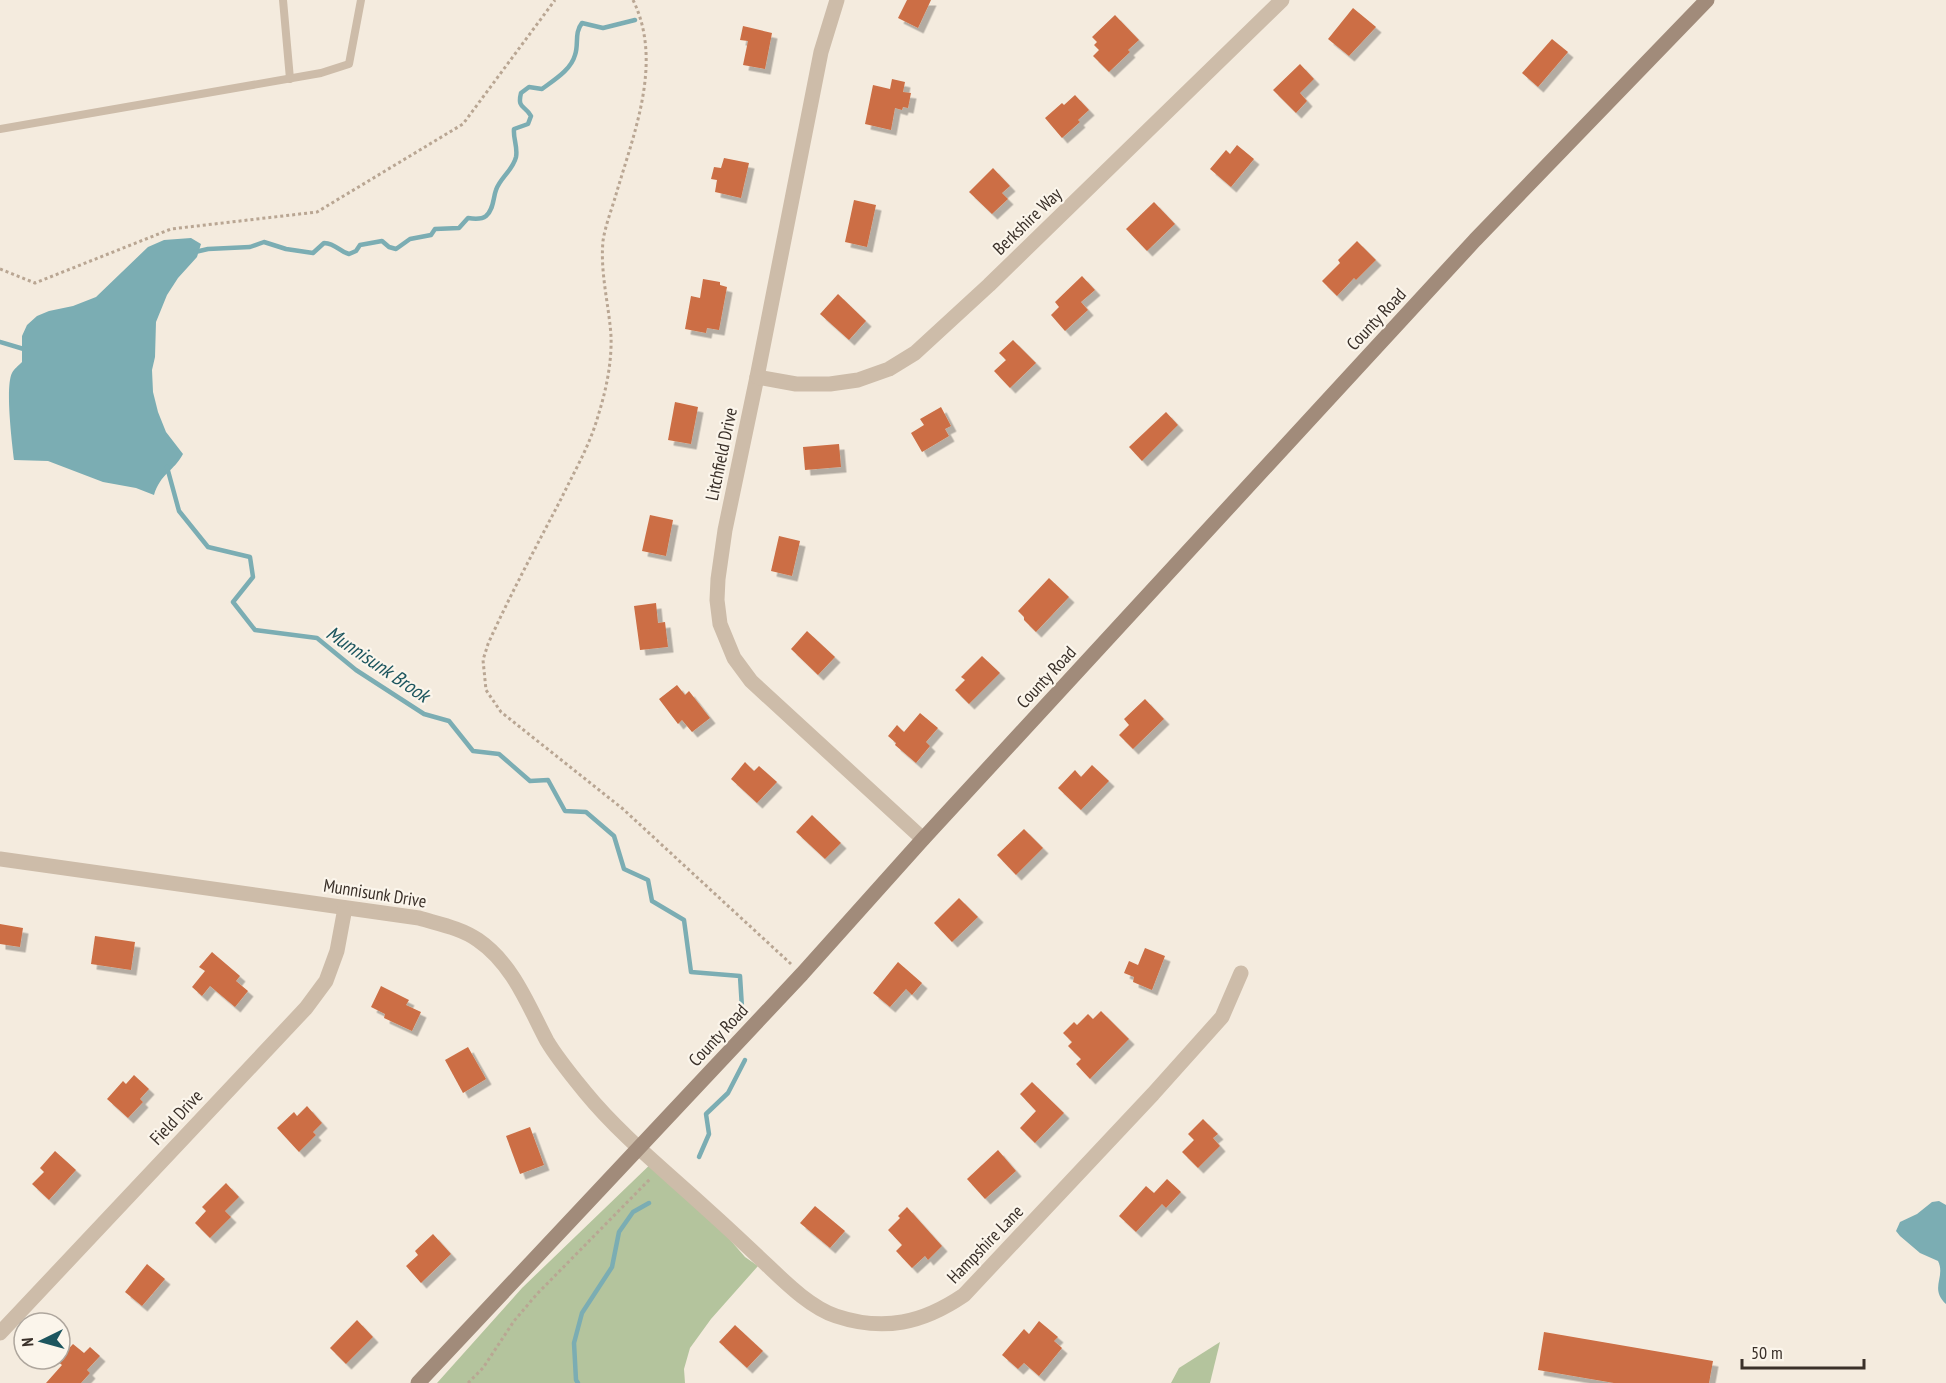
<svg xmlns="http://www.w3.org/2000/svg" width="1946" height="1383" font-family="'PT Sans Narrow',sans-serif">
	<style>
		.green { fill: #b4c49d }
		.water { fill: #7badb3 }
		.lines { fill: none; stroke-linecap: round; stroke-linejoin: round }
		.stream { stroke: #7badb3; stroke-width: 4.5 }
		.building { fill: #cc6e44; filter: url(#shadow) }
		.path { stroke: #b9a693; stroke-width: 3; stroke-dasharray: 3 3; stroke-linecap: butt }
		.lane { stroke: #cdbca9; stroke-width: 8 }
		.street { stroke: #cdbca9; stroke-width: 15 }
		.secondary { stroke: #a18b7a; stroke-width: 15 }
		.labels { text-anchor: middle; dominant-baseline: central; stroke-width: 4.5; stroke-linejoin: round; paint-order: stroke }
		.street-label { font-size: 18px; fill: #3a3029; stroke: #fbf5eb }
		.water-label { font-size: 20px; font-style: italic; fill: #1c555e; stroke: #fbf5eb }
	</style>
	<defs>
		<filter id="shadow"><feDropShadow dx="5.5" dy="5.5" stdDeviation="0" flood-color="#0004"/></filter>
	</defs>
	<rect width="100%" height="100%" fill="#f4ebde"/>
	<g class="green">
		<path d="M658,1157L745,1257L758,1266L711,1319L690,1348L684,1369L685,1383H437L522,1288Z"/>
		<path d="M1220,1342L1210,1383H1171L1179,1368Z"/>
	</g>
	<g class="water">
		<path d="M191,238L201,244L197,257L178,278L167,295L156,322L155,357L152,370L153,392L158,412L166,432L183,454C174,471 160,474 154,495L136,488L103,482L48,461L14,460C12,442 5,387 12,373C14,369 19,365 22,362V336L27,325L37,316L49,311L73,306L96,297L148,247L164,240Z"/>
		<path d="M1939,1201L1946,1205V1304C1929,1288 1946,1277 1938,1261L1920,1253L1900,1236L1896,1231L1900,1222L1917,1214L1932,1202Z"/>
	</g>
	<g class="lines">
		<g class="stream">
			<path d="M195,252L208,249L250,247L264,242L286,249L313,253L324,243C337,244 338,251 349,254L356,251L360,245L382,241L389,247L396,249L410,239L431,235L435,229L459,228L468,218C474,219 481,220 486,216C494,209 493,198 496,190C500,178 513,170 516,157C518,147 513,139 514,129L528,124L531,116C525,105 517,109 521,93L529,87L542,89C554,80 571,70 575,55C579,44 574,33 582,23L603,28L635,20"/>
			<path d="M0,342L27,350"/>
			<path d="M167,467L179,511L208,547L250,557L253,577L233,602L255,630L317,638L356,670L424,714L449,721L473,751L499,754L530,781L548,780L565,811L586,812L614,836L624,869L648,880L652,901L684,920L691,972L740,976L742,1008"/>
			<path d="M699,1157L709,1134L706,1114L728,1093L745,1060"/>
			<path d="M578,1383L576,1380L574,1343L582,1313L612,1267L619,1232L633,1212L649,1203"/>
		</g>
	</g>
	<g class="building">
		<path d="M907,0H931L918,28L898,18Z"/>
		<path d="M1353,8L1376,27L1349,56L1328,39Z"/>
		<path d="M1115,15L1139,40L1128,50L1130,52L1109,72L1093,56L1099,50L1094,45L1097,42L1092,37Z"/>
		<path d="M743,26L772,33L765,69L743,65L748,41L740,40Z"/>
		<path d="M1552,39L1568,52L1538,87L1522,73Z"/>
		<path d="M1300,64L1314,79L1300,93L1307,101L1296,113L1273,90Z"/>
		<path d="M892,79L905,82L903,92L911,93L908,108L903,107L902,110L895,108L891,130L865,124L873,85L890,89Z"/>
		<path d="M1075,95L1089,110L1078,120L1080,122L1062,138L1045,118L1062,103L1064,105Z"/>
		<path d="M1237,145L1254,159L1231,187L1210,169L1226,150L1230,154Z"/>
		<path d="M724,158L749,163L741,198L715,192L717,180L711,179L714,167L721,168Z"/>
		<path d="M993,168L1010,186L1002,193L1008,199L992,214L969,192Z"/>
		<path d="M854,200L876,205L867,247L845,242Z"/>
		<path d="M1154,202L1175,224L1147,251L1126,229Z"/>
		<path d="M1357,241L1376,260L1356,280L1354,278L1337,296L1322,281L1340,263L1338,260Z"/>
		<path d="M1082,276L1095,290L1081,302L1088,310L1065,331L1051,315L1059,307L1055,302Z"/>
		<path d="M703,279L720,282V285L727,287L719,330L707,328L706,333L685,329L691,296L700,298Z"/>
		<path d="M838,294L866,321L849,340L820,314Z"/>
		<path d="M1013,340L1036,363L1010,388L994,371L1006,360L999,353Z"/>
		<path d="M675,402L698,407L691,444L668,440Z"/>
		<path d="M941,407L951,426L945,429L949,436L922,452L911,433L924,425L920,419Z"/>
		<path d="M1166,412L1178,425L1142,461L1129,447Z"/>
		<path d="M839,444L841,467L805,470L803,447Z"/>
		<path d="M650,515L673,520L666,556L642,551Z"/>
		<path d="M779,536L800,541L792,576L771,571Z"/>
		<path d="M1049,578L1069,597L1036,632L1024,620V617L1018,611Z"/>
		<path d="M656,603L658,623L665,622L668,647L640,650L634,606Z"/>
		<path d="M807,631L835,657L818,675L791,649Z"/>
		<path d="M982,656L1000,673L969,704L955,690L965,680L961,677Z"/>
		<path d="M677,685L685,695L689,691L710,718L692,732L682,720L678,724L659,699Z"/>
		<path d="M1145,699L1164,719L1133,749L1119,735L1129,725L1124,719Z"/>
		<path d="M920,713L938,728L926,742L930,746L916,763L895,745L896,743L888,736L897,725L904,732Z"/>
		<path d="M745,762L754,771L759,766L777,782L757,803L731,779Z"/>
		<path d="M1092,765L1109,781L1081,810L1058,788L1075,770L1081,777Z"/>
		<path d="M812,815L841,843L825,859L796,832Z"/>
		<path d="M1024,829L1043,848L1016,875L997,855Z"/>
		<path d="M959,898L978,917L952,942L934,923Z"/>
		<path d="M0,924L23,928L20,947L0,944Z"/>
		<path d="M95,936L135,942L131,970L91,964Z"/>
		<path d="M1145,948L1165,956L1152,990L1133,982L1134,977L1124,973L1129,961L1138,965Z"/>
		<path d="M212,952L240,976L236,981L248,991L235,1007L210,986L202,996L192,987L205,971L199,967Z"/>
		<path d="M898,962L922,983L912,995L906,989L890,1007L873,993Z"/>
		<path d="M381,986L409,1000L406,1005L421,1012L412,1031L384,1018L385,1014L371,1007Z"/>
		<path d="M1101,1011L1129,1039L1090,1079L1076,1064L1081,1059L1068,1046L1072,1042L1063,1033L1074,1022L1077,1025L1088,1014L1093,1019Z"/>
		<path d="M468,1047L486,1079L463,1093L445,1060Z"/>
		<path d="M134,1075L149,1089L140,1099L143,1102L128,1118L107,1099L123,1081L126,1084Z"/>
		<path d="M1032,1082L1064,1113L1035,1143L1020,1128L1036,1111L1020,1094Z"/>
		<path d="M307,1106L322,1123L313,1132L316,1135L299,1152L277,1128L294,1112L297,1116Z"/>
		<path d="M1203,1119L1218,1134L1213,1138L1220,1146L1198,1168L1182,1152L1194,1140L1188,1134Z"/>
		<path d="M530,1127L544,1165L520,1174L506,1136Z"/>
		<path d="M998,1150L1016,1171L985,1199L967,1179Z"/>
		<path d="M55,1151L76,1170L49,1200L32,1184L44,1172L40,1168Z"/>
		<path d="M1167,1179L1181,1192L1166,1208L1162,1204L1136,1232L1119,1216L1146,1186L1154,1193Z"/>
		<path d="M226,1183L239,1197L225,1211L231,1217L210,1238L195,1223L206,1211L202,1207Z"/>
		<path d="M815,1206L845,1231L830,1248L800,1223Z"/>
		<path d="M907,1207L942,1246L928,1260L925,1256L912,1268L896,1251L902,1245L888,1230L900,1218L898,1216Z"/>
		<path d="M433,1234L451,1254L421,1283L406,1266L418,1255L415,1251Z"/>
		<path d="M147,1264L165,1279L142,1306L125,1292Z"/>
		<path d="M357,1320L373,1337L346,1364L330,1348Z"/>
		<path d="M1039,1321L1058,1337L1054,1341L1062,1348L1039,1376L1024,1363L1018,1369L1002,1355L1024,1329L1029,1334Z"/>
		<path d="M735,1325L763,1351L747,1368L719,1342Z"/>
		<path d="M1544,1332L1713,1361L1709,1383H1614L1538,1370Z"/>
		<path d="M73,1344L84,1353L90,1347L100,1356L87,1370L90,1373L81,1383H46L62,1365L57,1361Z"/>
	</g>
	<g class="lines">
		<g class="path">
			<path d="M633,0C664,63 633,135 615,198C611,211 605,227 603,241C600,273 609,305 611,336C612,362 606,391 598,416C590,445 574,472 561,499C536,547 510,595 488,644L483,660L486,690L501,712L623,809L791,964"/>
			<path d="M0,269L35,283L171,229L317,212L463,124L555,0"/>
			<path d="M468,1383L483,1368L514,1321L537,1294L650,1179"/>
		</g>
		<g class="lane">
			<path d="M283,0L290,79"/>
			<path d="M0,129L321,73L349,64L361,0"/>
		</g>
		<g class="street">
			<path d="M837,0L821,52L757,377L725,530L718,579L717,600L720,624L734,658L751,681L923,839"/>
			<path d="M757,377L796,384H830L858,380L889,369L915,353L989,285L1282,0"/>
			<path d="M0,859L419,918C439,924 461,928 478,940C513,964 528,1005 547,1041C557,1058 572,1076 585,1092C621,1136 668,1173 710,1212C729,1229 748,1247 767,1265C786,1283 810,1307 836,1316C884,1332 923,1323 964,1295L1153,1094L1222,1017L1241,973"/>
			<path d="M0,1333L306,1008L326,981L337,951L345,908"/>
		</g>
		<path class="secondary" d="M418,1383L802,974L923,839L1475,240L1707,0"/>
	</g>
	<g class="labels">
		<g class="street-label">
			<text transform="translate(1027 221) rotate(-44)">Berkshire Way</text>
			<text transform="translate(1376 319) rotate(-47)">County Road</text>
			<text transform="translate(721 454) rotate(-78)">Litchfield Drive</text>
			<text transform="translate(1046 677) rotate(-47)">County Road</text>
			<text transform="translate(375 893) rotate(9)">Munnisunk Drive</text>
			<text transform="translate(718 1035) rotate(-47)">County Road</text>
			<text transform="translate(176 1117) rotate(-47)">Field Drive</text>
			<text transform="translate(985 1244) rotate(-46)">Hampshire Lane</text>
		</g>
		<g class="water-label">
			<text transform="translate(378 664) rotate(34)">Munnisunk Brook</text>
		</g>
	</g>
	<g transform="translate(42 1341) rotate(265)"><circle r="28" fill="#fbf5eb" stroke="#aea69d" stroke-width="1.5"/>
	<path d="M0-4.5L10 22L0 15L-10 22Z" fill="#1c555e"/>
	<text y="-9" font-size="16" font-weight="bold" text-anchor="middle" fill="#3a3029">N</text>
	</g>
	<path d="M1742 1359v9h122v-9" fill="none" stroke="#3a3029" stroke-width="3"/>
	<text x="1751" y="1359" font-size="18" fill="#3a3029" stroke="#fbf5eb" stroke-width="4.5" paint-order="stroke">50 m</text>
</svg>
